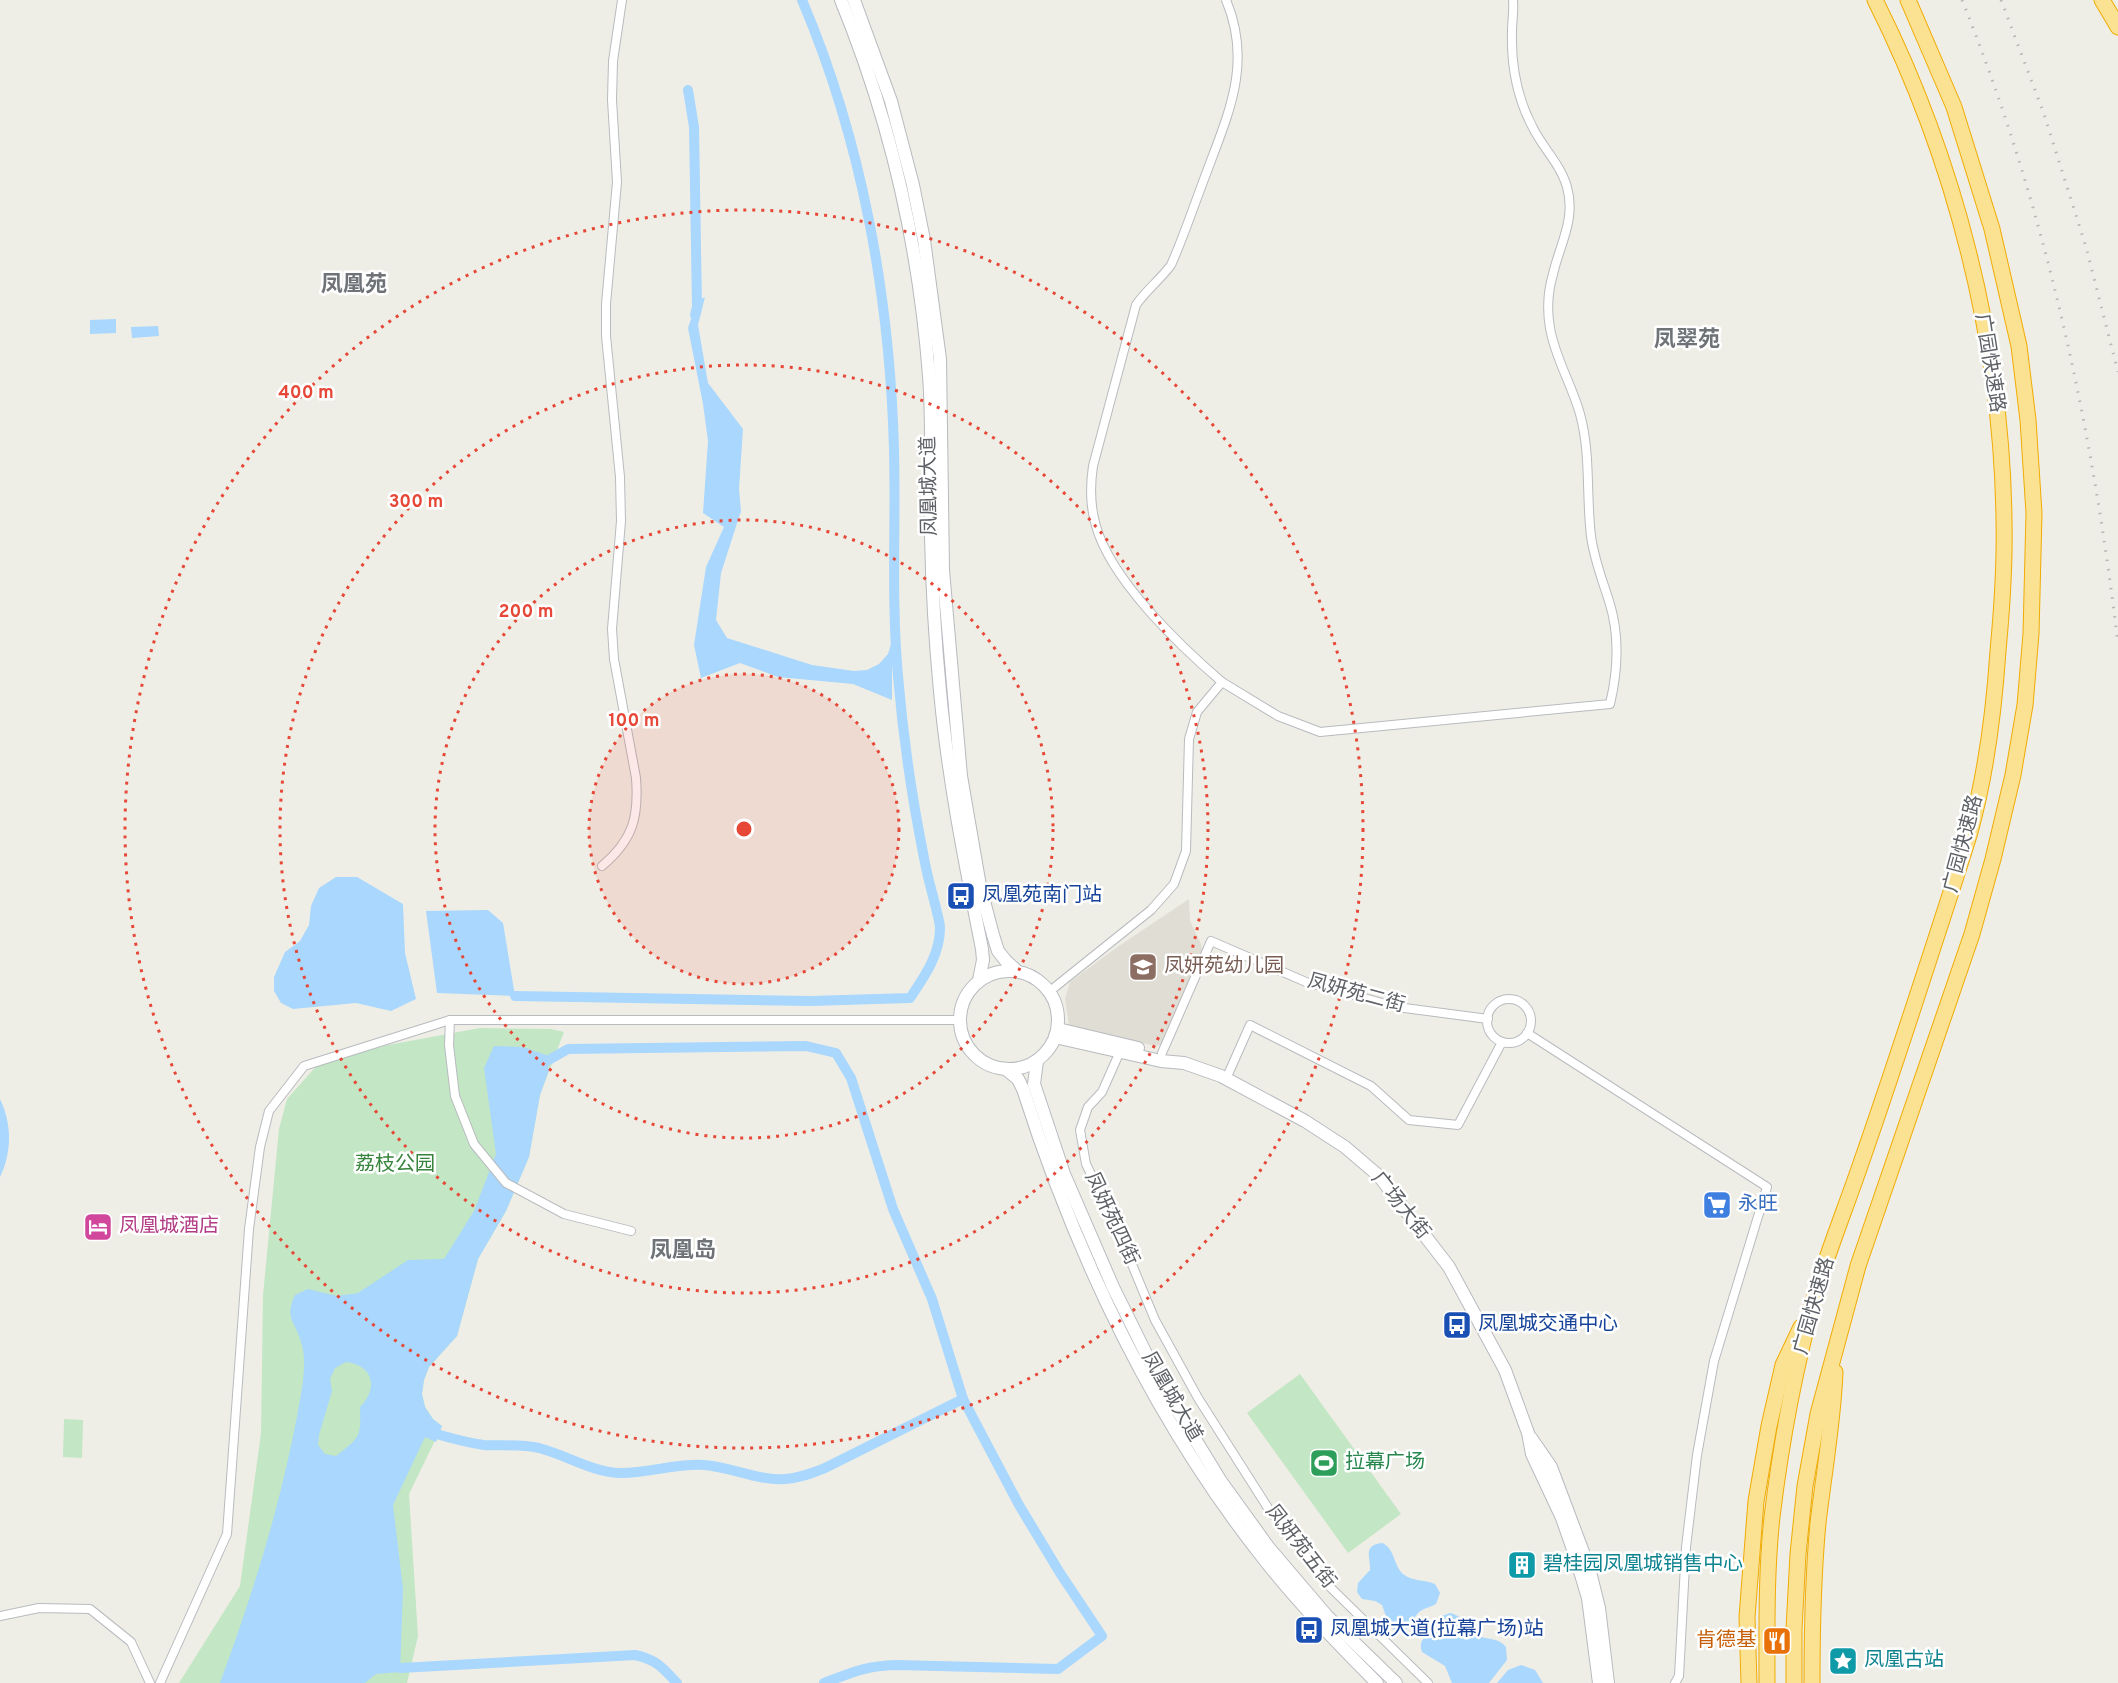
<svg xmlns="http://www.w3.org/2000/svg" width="2118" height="1683" font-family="Overpass,'Noto Sans SC',sans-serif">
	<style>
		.education { fill: #dfddd4 }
		.green { fill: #c3e6c4 }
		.water { fill: #a9d7fd; fill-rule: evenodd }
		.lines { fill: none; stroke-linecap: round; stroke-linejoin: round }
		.canal { stroke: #a9d7fd; stroke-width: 10 }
		.street-casing { stroke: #b8bbbf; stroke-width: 10 }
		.secondary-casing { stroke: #b7babf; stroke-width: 14 }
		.highway-casing { stroke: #f0ab05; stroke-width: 17 }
		.street { stroke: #fff; stroke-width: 8 }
		.secondary { stroke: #fff; stroke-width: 12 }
		.highway { stroke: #fbe292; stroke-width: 15 }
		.rail { stroke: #b6b7b7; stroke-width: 3; stroke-dasharray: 1.5 8; stroke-linecap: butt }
		.ring { fill: none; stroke: #e64736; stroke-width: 3; stroke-dasharray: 3 6 }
		.labels { text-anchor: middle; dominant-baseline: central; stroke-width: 5; stroke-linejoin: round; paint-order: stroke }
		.street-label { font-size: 20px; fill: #5e6166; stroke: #fff }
		.transit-label { font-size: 20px; fill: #164399; stroke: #fff; text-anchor: start }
		.education-label { font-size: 20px; fill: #785e54; stroke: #fff; text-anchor: start }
		.park-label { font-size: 20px; fill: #37843c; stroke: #fff }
		.shop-label { font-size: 20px; fill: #366cbe; stroke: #fff; text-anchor: start }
		.hotel-label { font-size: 20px; fill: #b23c85; stroke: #fff; text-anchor: start }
		.leisure-label { font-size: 20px; fill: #27864d; stroke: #fff; text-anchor: start }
		.culture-label { font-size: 20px; fill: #0d838f; stroke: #fff; text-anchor: start }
		.food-label { font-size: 20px; fill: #c56008; stroke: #fff; text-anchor: end }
		.quarter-label { font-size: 22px; font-weight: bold; fill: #6f7378; stroke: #fff }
		.centre { fill: #e64736; stroke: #fff; stroke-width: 3 }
		.ring-label { font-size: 18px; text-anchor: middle; font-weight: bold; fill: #e64736; stroke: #fff; stroke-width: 5; stroke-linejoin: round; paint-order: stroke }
	</style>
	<rect width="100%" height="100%" fill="#efeee6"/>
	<path class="education" d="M1189,899L1190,921L1201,944L1202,951L1163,1044L1155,1046L1069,1025L1065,999L1070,982L1116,948Z"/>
	<g class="green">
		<path d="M480,1028L551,1029L564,1032L540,1095L529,1157L506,1211L478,1259L457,1336L429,1367L424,1380L422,1394L425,1407L433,1419L442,1426L409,1494L418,1636L407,1683H179L240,1586L261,1433L263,1295L279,1129L287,1099L320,1062L388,1045Z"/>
		<path d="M1300,1374L1401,1514L1348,1553L1247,1413Z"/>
		<path d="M64,1419L83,1420L82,1458L63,1457Z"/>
	</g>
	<g class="water">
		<path d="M705,297L698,325L708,383L743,429L739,489L741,511L721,573L716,620L727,638L812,665L854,671L867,670L879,664L888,654L892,641V700L853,684L778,677L740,663L701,678L694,645L706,567L724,527L703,513L708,441L703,404L688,328L697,301Z"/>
		<path d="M116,319V333L90,334V320Z"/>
		<path d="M158,326L159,336L132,338L131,327Z"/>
		<path d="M336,877H357L403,904L405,953L416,999L391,1011L356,1003L293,1009L281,1003L274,991V977L285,952L300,941L309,925L311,906L319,888Z"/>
		<path d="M488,910L503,923L515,996L437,993L426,911Z"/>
		<path d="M494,1046L523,1047L546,1055L549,1070L540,1095L529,1157L506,1211L478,1259L457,1336L429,1367L424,1380L422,1394L425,1407L433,1419L442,1426L436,1442L425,1437L393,1505L403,1589L400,1672L376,1674L365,1683H220C256,1585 285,1491 302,1388C304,1373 306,1357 301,1342C295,1320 284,1320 295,1295L308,1289L337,1296L358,1293L408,1260L444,1259L474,1211L496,1154L484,1068ZM346,1362C373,1365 379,1388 360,1407C361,1438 360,1437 336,1456L325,1454L318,1445L319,1435L332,1391L330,1379L335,1368Z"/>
		<path d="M0,1099C12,1124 12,1152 0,1177Z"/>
		<path d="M1382,1543C1395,1548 1393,1565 1403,1574C1413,1582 1424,1579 1435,1584L1440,1593L1436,1604C1431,1607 1424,1608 1419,1612C1409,1622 1409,1639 1390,1627L1382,1605L1375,1601L1362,1599L1357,1592L1358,1583L1370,1570C1371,1558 1362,1545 1382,1543Z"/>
		<path d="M1450,1613C1466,1617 1464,1626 1476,1634C1486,1641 1497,1636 1506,1647L1507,1660L1489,1683H1452L1445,1666L1422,1652C1418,1639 1426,1638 1432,1628C1434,1625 1435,1621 1437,1618Z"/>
		<path d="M1521,1665L1535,1670L1543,1683H1497L1508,1670Z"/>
	</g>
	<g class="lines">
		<g class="canal">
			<path d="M688,90L694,127L697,307L695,315"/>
			<path d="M515,996L810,1001L910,998C924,977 940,955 940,928C940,922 937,914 936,908C932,892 927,875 924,858C912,798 903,737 898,676C891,600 896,525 894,450C890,297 862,141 802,0"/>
			<path d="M547,1061L568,1049L806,1046L836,1053L851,1078L893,1209L932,1299L963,1399L1019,1505L1060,1573L1102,1636L1058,1669L896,1665C865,1666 853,1672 824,1683"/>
			<path d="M440,1435C454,1439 469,1443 484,1445C503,1446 521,1444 539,1448C566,1455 590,1471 618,1473C647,1474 675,1463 704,1465C732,1467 758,1481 785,1479C800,1478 812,1473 825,1468L963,1399"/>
			<path d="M400,1668L635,1655C657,1660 662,1667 677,1683"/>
		</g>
		<g class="street-casing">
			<g id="street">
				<path d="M1222,682C1180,646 1111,580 1096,526C1090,506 1090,486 1093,466L1136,305C1146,290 1160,280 1171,265C1184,236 1194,205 1206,174C1228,114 1253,64 1226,0"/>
				<path d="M602,866C633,840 639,817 636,778L614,659L612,629L621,521L620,477L606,336V304L617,182L612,100L613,61L622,0"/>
				<path d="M1050,991L1151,910L1174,884L1186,851L1189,739L1197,712L1222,682L1278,716L1320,732L1610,704C1618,670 1620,635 1609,601C1602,579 1594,559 1591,536C1586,495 1591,454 1580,414C1572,385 1555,358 1550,328C1547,311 1548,291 1553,274C1560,244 1576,219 1567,187C1561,165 1543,148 1533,128C1517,98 1511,65 1512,32C1512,21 1514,11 1513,0"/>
				<circle cx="1509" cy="1021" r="22"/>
				<path d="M450,1020L449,1045L455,1096L474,1144L506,1183L564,1214L631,1231"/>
				<path d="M1527,1033L1767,1187L1714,1361L1697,1455L1686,1547L1679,1676L1675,1683"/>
				<path d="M1122,1047L1102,1092L1088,1107L1080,1130L1086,1164L1114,1221L1155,1320L1198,1398L1268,1508L1331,1588L1428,1683"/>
				<path d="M1162,1053L1211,941L1306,982L1397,1007L1488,1019"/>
				<path d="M1226,1079L1250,1025L1371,1086L1409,1120L1458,1125L1502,1042"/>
				<path d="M0,1616L39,1608L90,1609L131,1642L150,1683"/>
				<path d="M160,1683L227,1534L249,1229L260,1147L269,1111L304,1066L450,1020H959"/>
			</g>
		</g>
		<g class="secondary-casing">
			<g id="secondary">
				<path d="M841,0C891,122 919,244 929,376C933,429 930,483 931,536C932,587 935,639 940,691C948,778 965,863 982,949L983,960L979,980"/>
				<path d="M854,0L891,101L913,185L924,240L940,359L943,570L961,776L980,886L993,935L998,951L1006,961L1016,970"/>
				<circle cx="1009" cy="1020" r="49"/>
				<path d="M1058,1029L1138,1048"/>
				<path d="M1055,1037L1161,1061L1184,1063L1221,1076L1305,1121L1345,1147L1379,1176L1449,1267L1505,1370L1528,1433L1532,1454L1562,1518L1576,1558L1588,1598L1599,1683"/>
				<path d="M1037,1061L1034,1084L1064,1174L1113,1287L1160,1382L1220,1480L1269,1548L1327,1616L1396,1683"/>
				<path d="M1007,1070L1018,1079L1023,1089C1077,1258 1156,1424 1267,1563C1301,1606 1339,1645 1377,1683"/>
				<path d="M1531,1438L1551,1467L1589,1568L1599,1608L1608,1683"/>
			</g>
		</g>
		<g class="highway-casing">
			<g id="highway">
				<path d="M2102,0L2118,27"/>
				<path d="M1749,1683L1747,1617L1756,1501L1769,1426L1783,1365L1801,1327"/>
				<path d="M1767,1683C1767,1628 1766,1572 1772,1517C1781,1443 1795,1367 1815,1295C1828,1251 1846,1207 1861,1163C1888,1086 1913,1009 1938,932C1949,898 1960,865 1970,832C1986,774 1994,711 1998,651C2002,608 2005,564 2004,521C2002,342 1955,159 1875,0"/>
				<path d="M1794,1683V1629L1798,1554L1805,1486L1818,1414L1858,1266L1972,934L1993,859L2013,775L2025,705L2031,634L2034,513L2028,420L2019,346L1992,229L1954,107L1908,0"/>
				<path d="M1812,1683C1812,1629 1813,1576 1818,1523C1824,1472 1833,1423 1835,1372"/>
			</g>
		</g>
		<use href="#street" class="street"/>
		<use href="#secondary" class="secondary"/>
		<use href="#highway" class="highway"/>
		<g class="rail">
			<path d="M1962,0C2045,206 2092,424 2118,644"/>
			<path d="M2001,0L2044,114L2086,247L2118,372"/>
		</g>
	</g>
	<circle cx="744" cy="829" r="155" fill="#e64736" fill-opacity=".12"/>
	<g class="ring">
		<circle cx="744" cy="829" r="155"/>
		<circle cx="744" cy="829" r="309"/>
		<circle cx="744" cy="829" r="464"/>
		<circle cx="744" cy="829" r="619"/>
	</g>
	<defs>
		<g id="bus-square" transform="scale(1.5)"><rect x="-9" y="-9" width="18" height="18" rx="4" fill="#1a4fb4" stroke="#fff"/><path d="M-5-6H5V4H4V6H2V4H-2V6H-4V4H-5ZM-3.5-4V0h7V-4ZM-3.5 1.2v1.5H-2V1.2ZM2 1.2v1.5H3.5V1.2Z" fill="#fff"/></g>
		<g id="school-square" transform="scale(1.5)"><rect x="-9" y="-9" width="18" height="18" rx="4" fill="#8d6e63" stroke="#fff"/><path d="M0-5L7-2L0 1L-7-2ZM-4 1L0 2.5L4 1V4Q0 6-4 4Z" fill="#fff"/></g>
		<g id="supermarket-square" transform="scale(1.5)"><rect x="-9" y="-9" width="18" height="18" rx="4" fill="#3f7fe0" stroke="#fff"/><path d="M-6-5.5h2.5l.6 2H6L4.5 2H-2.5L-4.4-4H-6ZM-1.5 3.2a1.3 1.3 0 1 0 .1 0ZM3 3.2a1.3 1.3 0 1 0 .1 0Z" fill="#fff"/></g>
		<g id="hotel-square" transform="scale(1.5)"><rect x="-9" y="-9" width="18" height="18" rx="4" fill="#d1479c" stroke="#fff"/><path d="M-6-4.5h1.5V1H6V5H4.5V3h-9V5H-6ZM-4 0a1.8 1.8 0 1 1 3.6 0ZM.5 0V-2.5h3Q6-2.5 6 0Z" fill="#fff"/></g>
		<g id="stadium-square" transform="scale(1.5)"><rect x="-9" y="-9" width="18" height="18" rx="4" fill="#2e9e5b" stroke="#fff"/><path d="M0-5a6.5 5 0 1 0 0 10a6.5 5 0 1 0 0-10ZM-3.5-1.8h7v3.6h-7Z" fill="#fff"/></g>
		<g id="building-square" transform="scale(1.5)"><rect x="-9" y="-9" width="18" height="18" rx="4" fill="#0f9aa8" stroke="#fff"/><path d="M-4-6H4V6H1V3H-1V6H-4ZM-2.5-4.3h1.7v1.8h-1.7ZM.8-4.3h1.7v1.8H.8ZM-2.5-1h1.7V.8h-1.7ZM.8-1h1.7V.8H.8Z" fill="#fff"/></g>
		<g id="restaurant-square" transform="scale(1.5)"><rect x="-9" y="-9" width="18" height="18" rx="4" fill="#e8710a" stroke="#fff"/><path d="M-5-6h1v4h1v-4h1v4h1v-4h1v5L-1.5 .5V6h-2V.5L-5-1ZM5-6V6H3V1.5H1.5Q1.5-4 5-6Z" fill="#fff"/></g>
		<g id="sight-square" transform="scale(1.5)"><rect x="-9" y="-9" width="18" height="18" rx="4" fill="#0f9aa8" stroke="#fff"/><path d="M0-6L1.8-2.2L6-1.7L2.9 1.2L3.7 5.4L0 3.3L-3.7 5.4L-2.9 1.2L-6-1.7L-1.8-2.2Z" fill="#fff"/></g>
	</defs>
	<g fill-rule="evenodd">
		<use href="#bus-square" x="961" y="896"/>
		<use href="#school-square" x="1143" y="967"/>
		<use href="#supermarket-square" x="1717" y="1205"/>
		<use href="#hotel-square" x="98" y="1227"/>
		<use href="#bus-square" x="1457" y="1325"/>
		<use href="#stadium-square" x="1324" y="1463"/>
		<use href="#building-square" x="1522" y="1565"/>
		<use href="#bus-square" x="1309" y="1630"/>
		<use href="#restaurant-square" x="1777" y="1641"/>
		<use href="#sight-square" x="1843" y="1661"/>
	</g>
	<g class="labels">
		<g class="street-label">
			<text transform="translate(1989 363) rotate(81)">广园快速路</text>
			<text transform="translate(930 486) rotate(-91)">凤凰城大道</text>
			<text transform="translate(1964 844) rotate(-75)">广园快速路</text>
			<text transform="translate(1356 994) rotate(15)">凤妍苑二街</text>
			<text transform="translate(1400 1206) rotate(51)">广场大街</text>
			<text transform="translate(1111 1219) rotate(65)">凤妍苑四街</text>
			<text transform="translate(1815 1306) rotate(-74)">广园快速路</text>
			<text transform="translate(1171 1397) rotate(60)">凤凰城大道</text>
			<text transform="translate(1300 1547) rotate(52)">凤妍苑五街</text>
		</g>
		<g class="transit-label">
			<text x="982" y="896">凤凰苑南门站</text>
			<text x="1478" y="1325">凤凰城交通中心</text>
			<text x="1330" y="1630">凤凰城大道(拉幕广场)站</text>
		</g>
		<g class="education-label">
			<text x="1164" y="967">凤妍苑幼儿园</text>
		</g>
		<g class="park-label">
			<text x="395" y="1165">荔枝公园</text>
		</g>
		<g class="shop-label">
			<text x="1738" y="1205">永旺</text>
		</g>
		<g class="hotel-label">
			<text x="119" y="1227">凤凰城酒店</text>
		</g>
		<g class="leisure-label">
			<text x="1345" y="1463">拉幕广场</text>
		</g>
		<g class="culture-label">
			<text x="1543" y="1565">碧桂园凤凰城销售中心</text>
			<text x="1864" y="1661">凤凰古站</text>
		</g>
		<g class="food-label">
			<text x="1756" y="1641">肯德基</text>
		</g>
		<g class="quarter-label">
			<text x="354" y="285">凤凰苑</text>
			<text x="1687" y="340">凤翠苑</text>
			<text x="683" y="1251">凤凰岛</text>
		</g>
	</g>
	<circle cx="744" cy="829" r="9" class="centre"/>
	<g class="ring-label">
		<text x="306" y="398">400 m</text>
		<text x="416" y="507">300 m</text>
		<text x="526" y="617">200 m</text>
		<text x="634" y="726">100 m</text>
	</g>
</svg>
